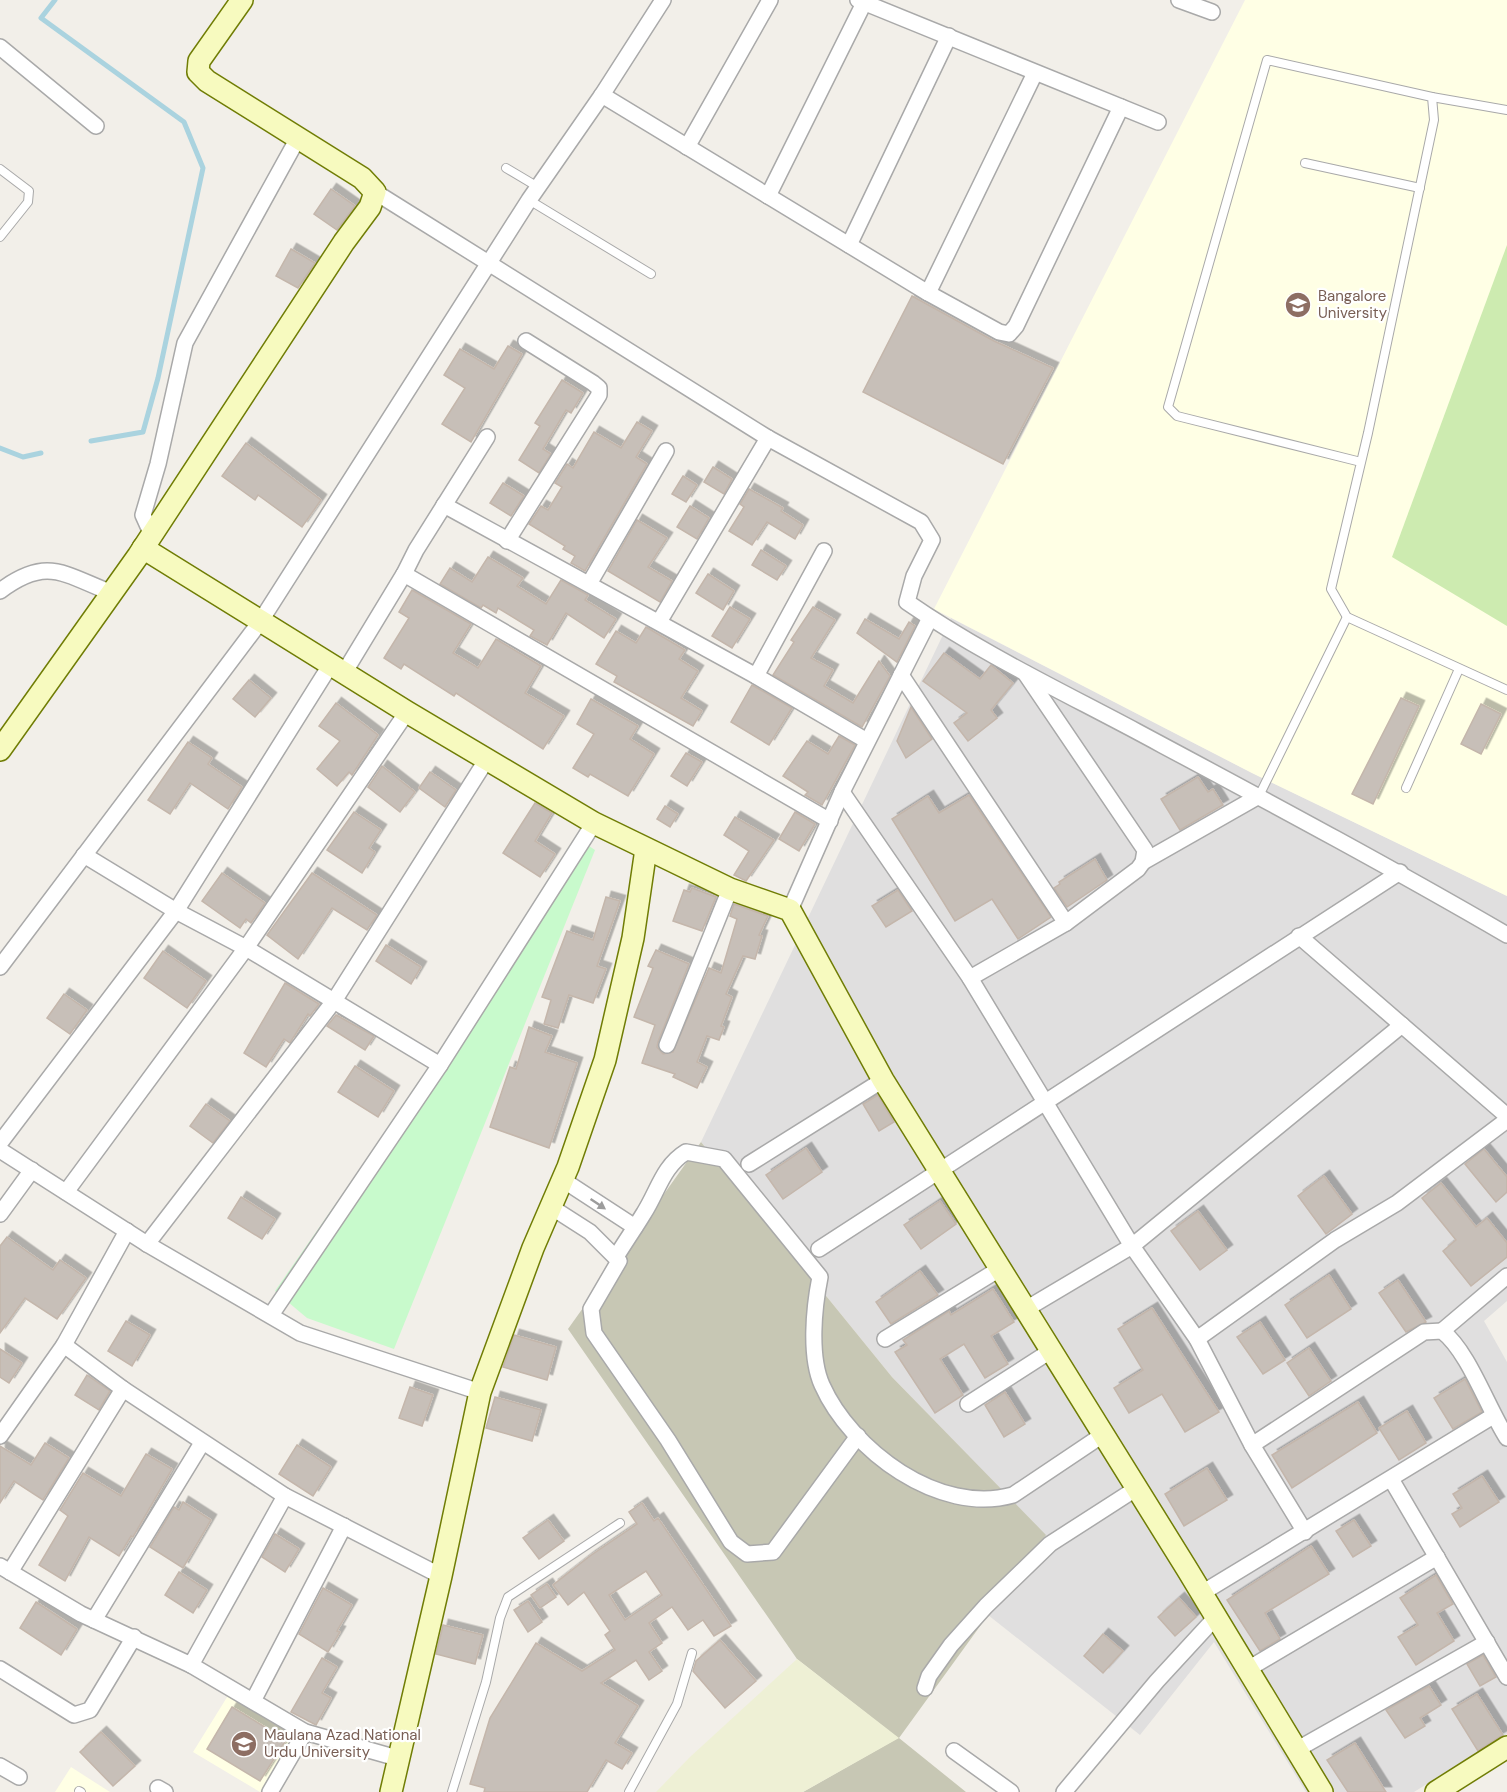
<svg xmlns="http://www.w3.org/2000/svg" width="1507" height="1792" font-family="'DM Sans',sans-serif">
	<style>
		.residential { fill: #e0dfdf }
		.education { fill: #ffffe5 }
		.construction { fill: #c7c7b4 }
		.farmland { fill: #eef0d5 }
		.grass { fill: #cdebb0 }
		.park { fill: #c8facc }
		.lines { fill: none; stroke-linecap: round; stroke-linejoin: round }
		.stream { stroke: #aad3df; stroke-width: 5 }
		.building { fill: #c7bfb8; stroke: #c4b6ab; stroke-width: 1.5; fill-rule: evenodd; filter: url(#shadow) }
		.lane-casing { stroke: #a9a9a9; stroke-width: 10 }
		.street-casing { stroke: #a9a9a9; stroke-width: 18 }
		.secondary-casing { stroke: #707d05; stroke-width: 24 }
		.lane { stroke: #fff; stroke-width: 8 }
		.street { stroke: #fff; stroke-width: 15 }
		.secondary { stroke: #f7fabf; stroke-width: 21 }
		.oneway { fill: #9c9c9c }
		.labels { text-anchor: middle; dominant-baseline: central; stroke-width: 4.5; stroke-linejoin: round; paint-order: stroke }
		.education-label { font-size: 15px; fill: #785e54; stroke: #fff; text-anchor: start }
	</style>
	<defs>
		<filter id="shadow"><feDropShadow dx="5.5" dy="-5.5" stdDeviation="0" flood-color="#0004"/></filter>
	</defs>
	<rect width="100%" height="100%" fill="#f2efe9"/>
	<path class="residential" d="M951,618L1252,773L1507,896V1301L1484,1321L1507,1362V1734L1414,1792H1306L1214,1642L1140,1735L988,1615L1045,1535L892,1377L701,1142Z"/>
	<g class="education">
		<path d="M1245,0H1507V896L1252,773L934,609Z"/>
		<path d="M229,1694L295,1735L260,1792L193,1752Z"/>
		<path d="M71,1767L110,1792H55Z"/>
	</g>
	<path class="construction" d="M701,1142L892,1377L1046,1535L899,1738L966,1792H803L898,1738L797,1659L568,1329Z"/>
	<path class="farmland" d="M797,1659L899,1738L803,1792H656L690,1757Z"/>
	<path class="grass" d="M1507,245V626L1392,557Z"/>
	<path class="park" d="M586,844L595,850L394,1349L307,1318L275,1291Z"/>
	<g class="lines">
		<g class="stream">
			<path d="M55,0L41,18L184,122L203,168L158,378L143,432L91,441"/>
			<path d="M0,448L23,457L41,453"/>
		</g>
	</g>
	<g class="building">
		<path d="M331,189L355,206L337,230L314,214Z"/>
		<path d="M291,249L315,263L298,288L276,276Z"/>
		<path d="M912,296L994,341L1053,368L1003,464L863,392Z"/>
		<path d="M508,346L522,354L471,442L442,424L465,388L444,375L460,349L494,369Z"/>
		<path d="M562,380L583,393L571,413L566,410L543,449L551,454L539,473L519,460L540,426L535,423Z"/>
		<path d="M637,422L652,431L636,457L647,464L585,571L571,563L575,556L563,549L565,546L529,524L541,506L548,510L562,487L555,483L567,464L573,468L594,432L621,448Z"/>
		<path d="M246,443L321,500L302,527L258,495L255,500L222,476Z"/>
		<path d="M713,467L732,479L724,494L704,482Z"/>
		<path d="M683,476L697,485L686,502L672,494Z"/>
		<path d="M503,483L524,496L511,516L490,503Z"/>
		<path d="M749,489L783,508L781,511L803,525L795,539L767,522L752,545L729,531L744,507L740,504Z"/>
		<path d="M690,506L709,518L697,539L677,527Z"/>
		<path d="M637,520L667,538L648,567L672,581L660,602L608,571Z"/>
		<path d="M761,550L786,566L777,580L752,565Z"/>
		<path d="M488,557L523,578L517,586L546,604L561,580L588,595L585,600L616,619L604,638L566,613L547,645L530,636L534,630L498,608L496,613L483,605L481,608L440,584L450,568L472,582Z"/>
		<path d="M708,574L734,591L723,610L696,593Z"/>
		<path d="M412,590L471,624L453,653L478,668L496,639L541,666L525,693L564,716L543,749L456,693L454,696L404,664L401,669L384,658L409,618L399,612Z"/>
		<path d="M730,607L750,619L732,648L712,636Z"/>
		<path d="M813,607L835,620L811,658L833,670L824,686L853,703L879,661L890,676L862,727L773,675L794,642L791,640Z"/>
		<path d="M865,619L899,639L909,622L915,626L897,662L857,633Z"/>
		<path d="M646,627L685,650L679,659L698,671L681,698L702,711L693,726L614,682L617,676L596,664L616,631L636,643Z"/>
		<path d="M944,653L980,679L991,665L1013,683L991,710L997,718L968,741L954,723L967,713L923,681Z"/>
		<path d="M249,680L271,698L255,717L233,699Z"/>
		<path d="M752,685L792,708L769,745L731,722Z"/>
		<path d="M1401,698L1419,706L1373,804L1352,794Z"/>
		<path d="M591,699L638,726L630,739L654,754L628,796L590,774L588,777L573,768L594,734L577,724Z"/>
		<path d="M336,703L378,735L352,775L349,772L337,786L317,769L340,741L319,726Z"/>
		<path d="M1481,704L1501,714L1481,754L1461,744Z"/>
		<path d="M911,707L932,739L906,758L897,741Z"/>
		<path d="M839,736L855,745L822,805L805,795L808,792L783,776L807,741L828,754Z"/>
		<path d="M188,742L212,758L208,764L242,787L228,809L190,783L170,814L148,800Z"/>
		<path d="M686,753L702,762L687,786L671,776Z"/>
		<path d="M382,766L415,792L400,812L368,787Z"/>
		<path d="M430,772L456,790L445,807L419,788Z"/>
		<path d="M1198,777L1208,792L1213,789L1223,805L1180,830L1161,799Z"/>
		<path d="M969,795L1051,917L1018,939L992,899L955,921L892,819L928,796L939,813Z"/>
		<path d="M535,803L552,813L535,841L555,854L540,877L503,853Z"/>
		<path d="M665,806L678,814L670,827L657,819Z"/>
		<path d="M354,812L381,830L369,848L375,852L362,873L327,850Z"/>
		<path d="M795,812L815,824L799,851L779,839Z"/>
		<path d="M735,817L774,840L746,881L734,875L749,851L724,835Z"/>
		<path d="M1095,859L1107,880L1067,907L1054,888L1060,884L1059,882Z"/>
		<path d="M222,873L265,903L251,923L246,919L240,928L202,901Z"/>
		<path d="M312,873L377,915L367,930L332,908L298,959L267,935Z"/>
		<path d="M692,888L716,897L702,931L673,921L684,890L690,892Z"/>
		<path d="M898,890L912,911L886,927L872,906Z"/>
		<path d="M606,897L620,901L597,966L606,969L593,1003L569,995L558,1028L544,1024L551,1000L542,997L567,931L593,940Z"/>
		<path d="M734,904L768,916L759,935L762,936L755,959L743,956L726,994L732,997L721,1026L724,1027L719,1040L707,1036L697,1062L707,1067L697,1088L673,1077L675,1074L642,1063L655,1025L634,1017L653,968L648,966L656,950L689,964L658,1042L657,1047L663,1054L673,1052L709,968L721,973L737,919L730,916Z"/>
		<path d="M386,945L421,967L411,984L376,961Z"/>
		<path d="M163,951L206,981L187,1008L144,978Z"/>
		<path d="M285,983L319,1004L310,1016L308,1014L290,1043L284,1039L266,1067L244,1053Z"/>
		<path d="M64,994L87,1010L70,1034L47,1018Z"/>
		<path d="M336,1015L374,1036L365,1050L327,1026Z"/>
		<path d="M529,1027L552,1036L545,1052L577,1063L549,1148L490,1127L510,1067L516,1069Z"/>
		<path d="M355,1066L394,1091L378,1117L338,1092Z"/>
		<path d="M878,1095L894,1122L879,1131L863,1104Z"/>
		<path d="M206,1104L230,1121L213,1143L190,1126Z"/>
		<path d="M806,1148L822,1172L783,1199L766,1175Z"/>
		<path d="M1484,1149L1507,1177V1192L1496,1202L1465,1164Z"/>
		<path d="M1324,1176L1352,1214L1326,1234L1298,1196Z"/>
		<path d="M1441,1183L1476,1227L1487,1218L1507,1243V1257L1471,1286L1443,1251L1456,1240L1422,1198Z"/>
		<path d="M241,1197L275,1219L262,1239L228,1218Z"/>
		<path d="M940,1201L956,1224L921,1249L904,1225Z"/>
		<path d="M1198,1211L1227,1250L1200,1270L1171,1231Z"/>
		<path d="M7,1237L53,1270L60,1260L86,1278L57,1319L25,1298L0,1333V1246Z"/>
		<path d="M920,1271L938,1295L891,1324L876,1302Z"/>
		<path d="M1329,1275L1351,1309L1307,1338L1285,1305Z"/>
		<path d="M1398,1280L1426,1322L1406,1332L1379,1293Z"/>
		<path d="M993,1289L1014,1322L991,1336L1008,1364L985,1378L964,1344L940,1359L963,1395L935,1413L895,1352L907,1345L903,1340L949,1311L951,1315Z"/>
		<path d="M1152,1308L1219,1412L1185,1432L1162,1394L1129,1413L1114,1388L1143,1370L1118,1329Z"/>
		<path d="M126,1321L150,1335L132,1366L108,1351Z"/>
		<path d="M1260,1322L1285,1360L1263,1374L1237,1337Z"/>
		<path d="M514,1335L556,1347L547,1380L503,1367Z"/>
		<path d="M1309,1348L1331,1381L1309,1396L1287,1363Z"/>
		<path d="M0,1349L22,1363L9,1383L0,1377Z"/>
		<path d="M87,1375L110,1391L99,1410L75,1395Z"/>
		<path d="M1465,1379L1482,1412L1453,1429L1434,1398Z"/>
		<path d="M410,1387L433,1395L422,1426L399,1418Z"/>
		<path d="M1005,1392L1025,1424L1004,1437L985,1405Z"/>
		<path d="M495,1397L541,1410L532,1441L486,1428Z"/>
		<path d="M1358,1402L1377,1433L1292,1488L1272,1455Z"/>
		<path d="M1407,1411L1426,1443L1399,1460L1379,1428Z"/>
		<path d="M45,1443L69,1458L43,1500L14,1481L0,1503V1446L31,1465Z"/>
		<path d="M297,1445L331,1467L313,1496L279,1474Z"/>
		<path d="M146,1454L172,1469L133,1537L131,1536L119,1556L89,1537L65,1581L39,1565L68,1516L60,1510L83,1473L121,1496Z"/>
		<path d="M1207,1468L1227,1500L1184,1526L1165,1494Z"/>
		<path d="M1482,1476L1499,1502L1460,1527L1452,1514L1462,1508L1453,1494Z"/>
		<path d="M183,1502L211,1520L183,1568L150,1547L174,1507L179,1510Z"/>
		<path d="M642,1503L654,1521L658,1518L731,1626L714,1636L703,1620L688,1630L672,1607L649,1623L662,1643L649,1652L662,1671L649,1680L636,1660L601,1683L638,1706L615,1743L632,1753L622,1769L606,1760L587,1792H484L485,1788L470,1784L490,1718L536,1643L582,1671L615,1650L605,1635L610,1631L584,1592L568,1605L553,1585L590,1556L637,1524L629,1512ZM646,1571L662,1595L625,1620L609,1595Z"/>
		<path d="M548,1520L564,1541L539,1559L523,1538Z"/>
		<path d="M1354,1520L1371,1546L1353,1557L1336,1531Z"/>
		<path d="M275,1534L299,1549L285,1572L262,1557Z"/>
		<path d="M1311,1546L1329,1574L1265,1613L1280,1639L1260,1651L1227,1600Z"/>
		<path d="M179,1572L207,1590L193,1613L165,1595Z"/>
		<path d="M1436,1575L1453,1604L1437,1613L1454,1641L1416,1665L1398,1637L1418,1625L1400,1598Z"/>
		<path d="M547,1584L556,1597L540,1608L531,1595Z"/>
		<path d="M323,1588L352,1605L337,1631L340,1632L328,1652L299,1634Z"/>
		<path d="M1179,1598L1196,1617L1175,1636L1158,1617Z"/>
		<path d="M528,1601L542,1622L528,1632L514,1610Z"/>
		<path d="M36,1602L77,1629L61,1655L20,1628Z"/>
		<path d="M443,1625L483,1635L475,1664L436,1654Z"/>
		<path d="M1103,1634L1123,1651L1103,1673L1084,1656Z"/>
		<path d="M720,1640L756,1681L725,1708L693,1671L696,1661Z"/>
		<path d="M1483,1655L1496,1677L1480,1686L1467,1664Z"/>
		<path d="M322,1658L337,1667L322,1693L331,1698L316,1725L291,1712Z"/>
		<path d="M1429,1686L1441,1705L1420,1718L1425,1726L1405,1738L1386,1710Z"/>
		<path d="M1477,1694L1503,1735L1478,1751L1452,1709Z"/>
		<path d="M232,1707L286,1740L260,1781L207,1749Z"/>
		<path d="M101,1732L135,1766L113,1786L80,1752Z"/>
		<path d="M1355,1743L1386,1792H1348L1327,1760Z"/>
	</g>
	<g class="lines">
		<g class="lane-casing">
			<g id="lane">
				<path d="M1432,97L1507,110"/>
				<path d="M1305,163L1420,188"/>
				<path d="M506,168L538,187"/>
				<path d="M0,169L29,191L28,202L0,237"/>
				<path d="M529,200L651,274"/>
				<path d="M1361,462L1177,416L1168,407L1267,60L1432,97L1434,120L1368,433L1331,589L1347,617L1507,690"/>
				<path d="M1406,788L1459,669"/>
				<path d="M1259,796L1347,617"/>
				<path d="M79,1791L81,1792"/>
				<path d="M452,1792L486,1682L500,1618L508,1597L620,1523"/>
				<path d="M629,1792L677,1704L692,1653"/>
			</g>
		</g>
		<g class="street-casing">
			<g id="street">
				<path d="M858,0L1158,122"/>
				<path d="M1179,0L1212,12"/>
				<path d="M0,47L96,126"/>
				<path d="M602,95L928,293L999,332L1009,334L1016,326L1121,107"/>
				<path d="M687,147L770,0"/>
				<path d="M375,192L768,438L921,522L932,540L914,576L907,602C979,652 1059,690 1136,731C1261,798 1385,864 1507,935"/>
				<path d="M768,196L864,3"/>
				<path d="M849,245L949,36"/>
				<path d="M928,293L1035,73"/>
				<path d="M444,505L756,676L867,741"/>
				<path d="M152,535L143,515L158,464L185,343L298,138"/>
				<path d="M507,541L599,395V388L593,383L526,341"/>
				<path d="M404,574L830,821"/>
				<path d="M589,584L666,451"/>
				<path d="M0,591C47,556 63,574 112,593"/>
				<path d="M659,622L768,438"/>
				<path d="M344,673L404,574L416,550L487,437"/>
				<path d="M901,675L1066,923"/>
				<path d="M756,676L824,551"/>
				<path d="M842,792L970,978L1132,1246L1197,1339L1252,1445L1305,1532"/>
				<path d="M84,855L176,911L246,948L440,1065"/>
				<path d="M1143,862L1259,796"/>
				<path d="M790,910L842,792L930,618"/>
				<path d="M1299,936L1507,1116"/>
				<path d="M0,967L260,622L529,200L602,95L663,0"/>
				<path d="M970,978L1066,923L1138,869L1143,862L1145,850L1025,673"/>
				<path d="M667,1045L730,889"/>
				<path d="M0,1143L176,911L331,664"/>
				<path d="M0,1150L147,1244L300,1333L480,1392"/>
				<path d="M749,1164L883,1080"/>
				<path d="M563,1180L635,1227"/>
				<path d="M66,1192L246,948L407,712"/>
				<path d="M551,1207L590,1232L619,1261L591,1309L594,1333L668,1440L731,1542L747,1554L773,1552L858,1436"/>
				<path d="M0,1214L32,1170"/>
				<path d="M147,1244L334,1001L487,759"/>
				<path d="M819,1249L1400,872"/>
				<path d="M616,1257C625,1242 635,1228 644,1213C658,1191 663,1166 686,1152L724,1159L820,1277C814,1307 809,1356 822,1385C851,1450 939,1516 1013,1495L1104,1434"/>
				<path d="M1026,1309L1132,1246L1402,1025"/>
				<path d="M271,1315L440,1065L594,823"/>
				<path d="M1442,1331L1507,1276"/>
				<path d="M885,1339L1001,1268"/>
				<path d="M1197,1339L1335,1240L1397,1203L1507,1120"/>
				<path d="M64,1345L123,1389L285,1496L441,1576"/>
				<path d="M968,1404L1052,1350"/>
				<path d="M0,1436L64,1345L127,1231"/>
				<path d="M1252,1445L1424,1332L1442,1331C1469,1352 1487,1407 1507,1438"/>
				<path d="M1391,1479L1507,1677"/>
				<path d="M0,1566L81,1614L191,1665L285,1496"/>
				<path d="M10,1572L123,1389"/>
				<path d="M1202,1593L1493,1416"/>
				<path d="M94,1620L202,1443"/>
				<path d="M191,1665L305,1732L397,1758"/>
				<path d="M0,1669L74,1715L90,1710L134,1637"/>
				<path d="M1248,1669L1437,1557"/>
				<path d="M925,1688L929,1676L951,1645L986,1606L1050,1544L1137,1488"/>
				<path d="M253,1701L344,1526"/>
				<path d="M1296,1750L1487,1642"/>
				<path d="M954,1751L1011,1792"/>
				<path d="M0,1766L19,1777"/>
				<path d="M158,1788L165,1792"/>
				<path d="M270,1792L305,1732"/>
				<path d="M1064,1792L1157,1681L1216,1617"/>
			</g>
		</g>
		<g class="secondary-casing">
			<g id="secondary">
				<path d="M143,548L407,712L594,823L730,889L790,910L883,1080L1187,1569L1322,1792"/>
				<path d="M0,750L138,556L344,242L370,207L375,192L362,178L207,81L198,72L199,61L242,0"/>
				<path d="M391,1792L441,1576L480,1392L533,1248L568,1167L605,1060L633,938L646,849"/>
				<path d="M1436,1792L1507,1747"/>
			</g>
		</g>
		<use href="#lane" class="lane"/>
		<use href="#street" class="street"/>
		<use href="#secondary" class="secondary"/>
	</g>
	<defs><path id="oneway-solid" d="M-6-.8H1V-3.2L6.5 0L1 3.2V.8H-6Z" transform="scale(1.5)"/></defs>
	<use class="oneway" href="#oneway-solid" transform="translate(598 1204) rotate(34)"/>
	<defs>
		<g id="university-disc" transform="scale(1.35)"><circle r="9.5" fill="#8d6e63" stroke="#fff"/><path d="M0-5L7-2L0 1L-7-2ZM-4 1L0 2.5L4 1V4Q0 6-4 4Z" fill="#fff"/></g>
	</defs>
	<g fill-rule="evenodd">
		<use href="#university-disc" x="1298" y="305"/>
		<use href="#university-disc" x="244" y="1744"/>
	</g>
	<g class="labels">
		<g class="education-label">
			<text x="1318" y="296">Bangalore<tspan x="1318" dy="17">University</tspan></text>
			<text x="264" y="1735">Maulana Azad National<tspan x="264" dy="17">Urdu University</tspan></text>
		</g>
	</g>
</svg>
